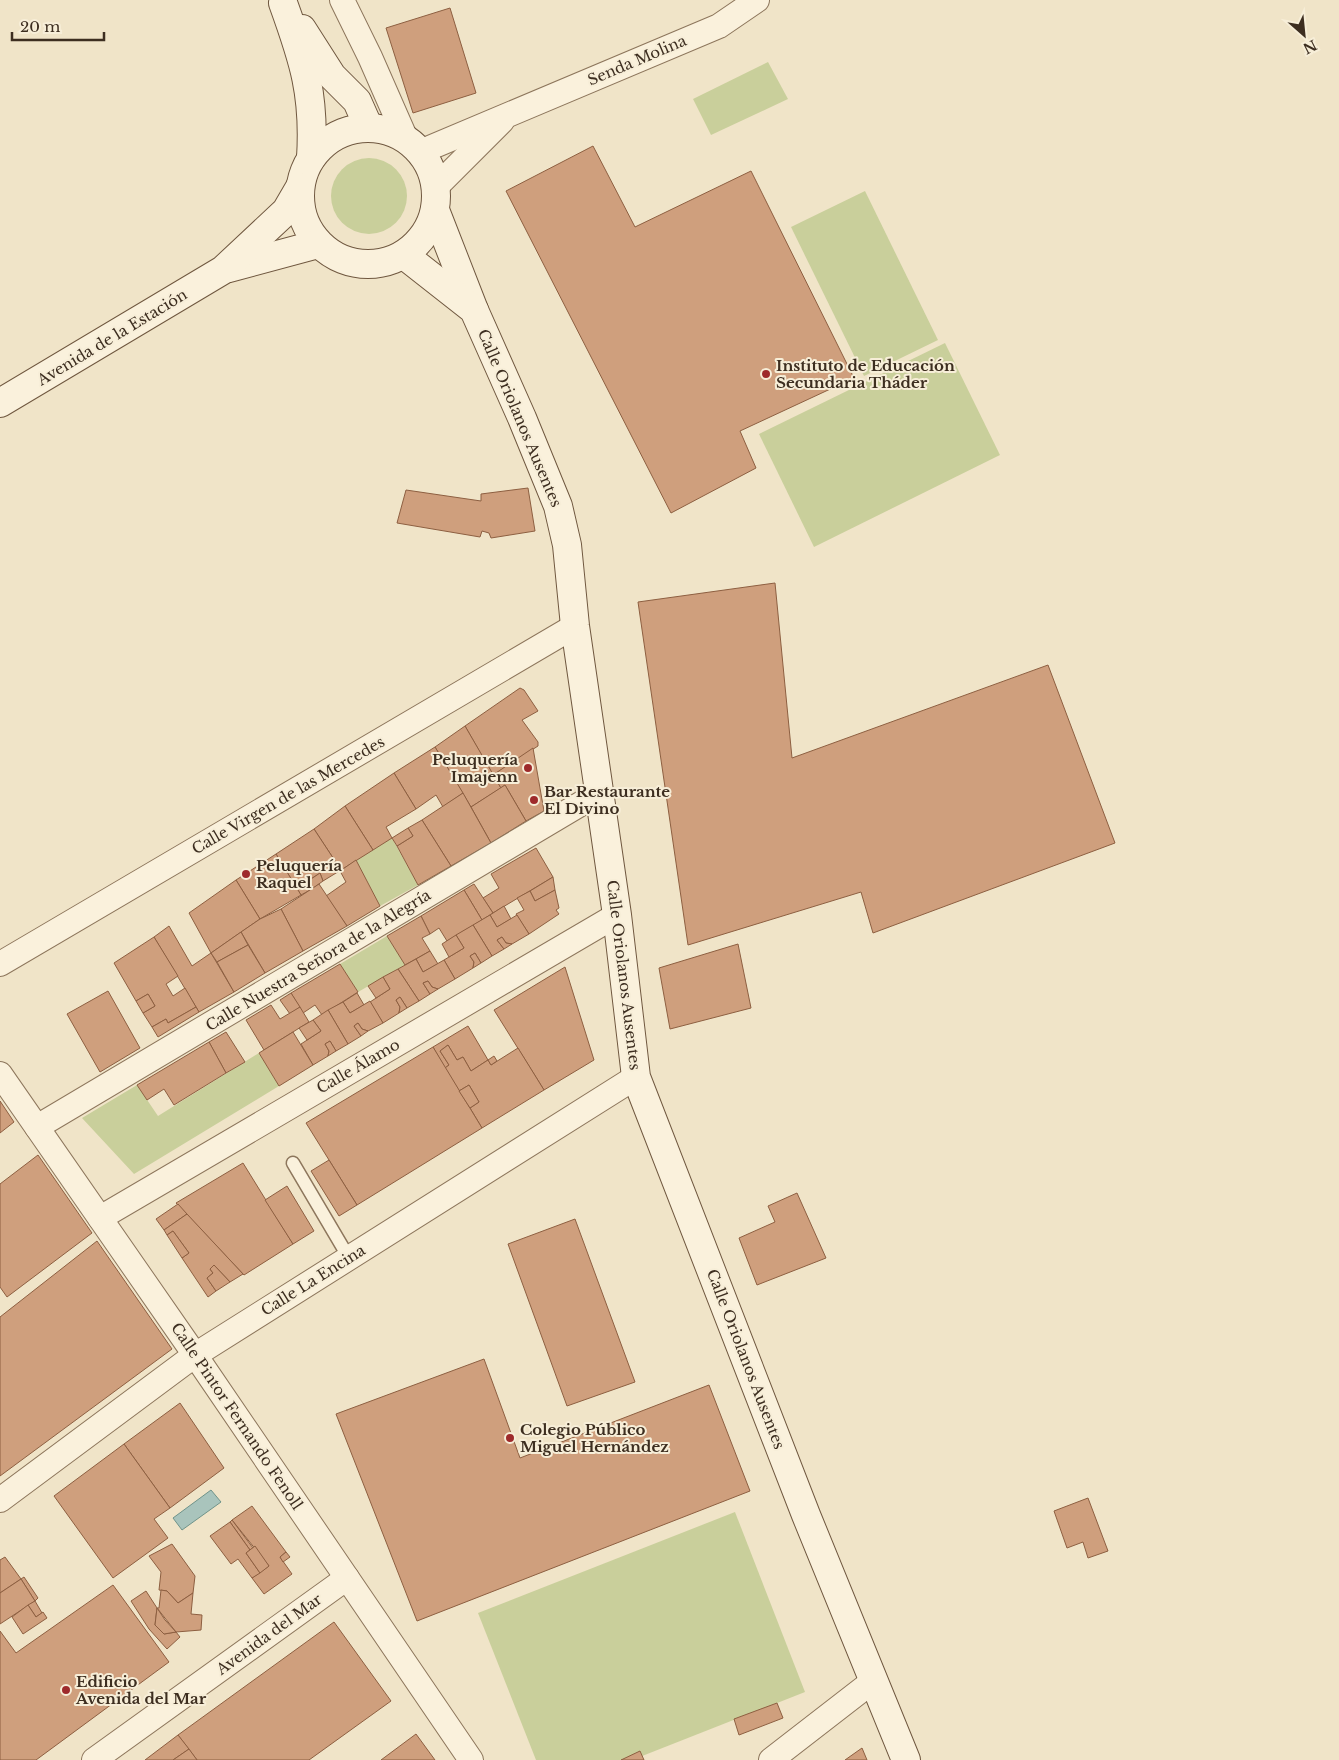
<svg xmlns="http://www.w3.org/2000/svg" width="1339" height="1760" font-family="'Libre Baskerville',serif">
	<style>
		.green { fill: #c9cf9b }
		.water { fill: #a9c4bc; stroke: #6f938a }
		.building { fill: #cf9f7d; stroke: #8d5f41 }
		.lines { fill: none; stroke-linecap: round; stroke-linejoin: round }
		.lane-casing { stroke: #8d765c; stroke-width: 15 }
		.street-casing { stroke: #8d765c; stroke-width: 26 }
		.secondary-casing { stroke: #6f573f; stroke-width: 30 }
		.lane { stroke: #faf1dc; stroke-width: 12 }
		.street { stroke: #faf1dc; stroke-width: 24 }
		.secondary { stroke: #faf1dc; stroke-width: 28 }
		.poi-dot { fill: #9e2a2b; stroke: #f7eed8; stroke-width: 2 }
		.labels { text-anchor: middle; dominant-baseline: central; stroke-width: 4; stroke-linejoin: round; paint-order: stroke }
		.street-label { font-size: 15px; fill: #3d2e20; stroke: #f7eed8 }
		.poi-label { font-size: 15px; font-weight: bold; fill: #3d2e20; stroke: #f7eed8; text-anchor: start }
	</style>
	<rect width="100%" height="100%" fill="#f0e4c8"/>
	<g class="green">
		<path d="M768,62L788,99L711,135L693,99Z"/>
		<circle cx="369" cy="196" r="38"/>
		<path d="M865,191L938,340L864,376L791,227Z"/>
		<path d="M945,343L1000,455L814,547L759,434Z"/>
		<path d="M392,838L418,885L380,906L356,860Z"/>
		<path d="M387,936L405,965L358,992L340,964Z"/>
		<path d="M259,1053L279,1086L134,1174L82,1118L137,1085L158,1116Z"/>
		<path d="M735,1512L805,1692L632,1760H536L478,1613Z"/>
	</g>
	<path class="water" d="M211,1490L221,1502L182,1530L173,1518Z"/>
	<g class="building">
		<path d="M450,8L476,93L413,113L386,28Z"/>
		<path d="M593,146L635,227L751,171L854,378L740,431L756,468L671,513L506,191Z"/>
		<path d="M528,488L535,531L491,538L489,533L482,531L480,537L397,523L406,490L481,501V494Z"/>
		<path d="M775,583L792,758L1048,665L1115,843L873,933L861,892L688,945L638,602Z"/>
		<path d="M520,688L524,690L538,711L522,720L538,742V746L493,775L465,726Z"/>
		<path d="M465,726L501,788L471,807L435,747Z"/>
		<path d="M435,747L463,793L443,807L436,795L416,809L394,773Z"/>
		<path d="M533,748L544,811L526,821L505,785L501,788L493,775Z"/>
		<path d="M394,773L416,809L386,827L392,838L373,850L345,806Z"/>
		<path d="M505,785L526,821L491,843L471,807Z"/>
		<path d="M463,793L491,843L451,866L422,820Z"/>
		<path d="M345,806L373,850L341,870L314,829Z"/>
		<path d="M422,820L451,866L418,885L397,846L413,836L408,828Z"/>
		<path d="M408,828L413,836L397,846L392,838Z"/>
		<path d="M314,829L341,870L323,881L320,873L308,881L312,889L301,895L276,854Z"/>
		<path d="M536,848L553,877L493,913L483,898L499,888L491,874Z"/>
		<path d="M276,854L301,895L260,919L236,880Z"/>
		<path d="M356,860L380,906L347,926L326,896L346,882L340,871Z"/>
		<path d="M320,873L323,881L312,889L308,881Z"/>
		<path d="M553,877L555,890L535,901L530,891Z"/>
		<path d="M236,880L260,919L211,953L189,913Z"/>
		<path d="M319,884L347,926L303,951L281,909Z"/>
		<path d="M474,884L493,913L482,920L464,890Z"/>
		<path d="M464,890L482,920L447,941L439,928L430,934L421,916Z"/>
		<path d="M555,890L559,908L556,910L559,914L529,934L516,914L524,910L517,898L530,891L535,901Z"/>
		<path d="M504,906L511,919L497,927L490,915Z"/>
		<path d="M281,909L303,951L265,973L241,932L260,919Z"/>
		<path d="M490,915L497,927L517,915L529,934L512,944L506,943L502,937L497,940L504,949L492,956L473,925Z"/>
		<path d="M421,916L430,934L422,938L430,951L405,965L387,936Z"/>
		<path d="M473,925L492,956L481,963L475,953L470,956L474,962L473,968L455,979L444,960L464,948L456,935Z"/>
		<path d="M169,926L192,966L211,953L234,992L199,1012L154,937Z"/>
		<path d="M241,932L248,945L217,962L211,953Z"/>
		<path d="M456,935L464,948L449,957L442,944Z"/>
		<path d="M154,937L178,976L166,984L173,996L185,988L196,1007L168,1023L166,1019L152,1027L143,1013L155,1006L148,994L136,1001L114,963Z"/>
		<path d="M502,937L506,943L512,944L504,949L497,940Z"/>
		<path d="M738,944L751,1008L670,1029L659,968Z"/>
		<path d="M248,945L265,973L234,992L217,962Z"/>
		<path d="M430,951L438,964L423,972L416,959Z"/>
		<path d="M475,953L481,963L473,968L474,962L470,956Z"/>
		<path d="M416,959L423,972L444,960L455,979L438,989L432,987L428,981L423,983L430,994L419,1001L398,969Z"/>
		<path d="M340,964L358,992L322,1015L315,1005L303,1013L291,993Z"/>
		<path d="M565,967L594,1060L544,1090L494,1010Z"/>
		<path d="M398,969L419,1001L407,1008L400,997L396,1000L400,1007L399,1013L383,1023L370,1002L390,989L383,977Z"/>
		<path d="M383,977L390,989L376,998L368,986Z"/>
		<path d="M428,981L432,987L438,989L430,994L423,983Z"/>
		<path d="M108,991L140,1048L100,1072L67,1014Z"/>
		<path d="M291,993L300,1007L290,1014L280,1000Z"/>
		<path d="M357,993L364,1005L350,1013L343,1002Z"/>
		<path d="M148,994L155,1006L143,1013L136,1001Z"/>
		<path d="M400,997L407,1008L399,1013L400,1007L396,1000Z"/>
		<path d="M370,1001L383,1023L368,1031L362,1029L358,1023L354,1026L361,1036L348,1044L328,1010L343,1002L350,1013Z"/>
		<path d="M271,1005L280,1019L300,1007L309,1022L264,1050L246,1020Z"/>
		<path d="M196,1007L199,1012L158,1037L152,1027L166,1019L168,1023Z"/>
		<path d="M328,1010L348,1044L336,1051L330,1041L325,1044L329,1051L328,1056L313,1065L301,1044L321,1031L313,1020Z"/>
		<path d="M313,1020L321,1031L307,1040L299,1028Z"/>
		<path d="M358,1023L362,1029L368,1031L361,1036L354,1026Z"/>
		<path d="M468,1026L488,1060L471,1071L463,1057L457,1060L448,1045L440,1051L449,1065L445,1068L433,1047Z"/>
		<path d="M226,1032L245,1062L226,1073L209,1042Z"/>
		<path d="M293,1032L313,1065L279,1086L259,1053Z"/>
		<path d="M330,1041L336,1051L328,1056L329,1051L325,1044Z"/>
		<path d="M209,1042L226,1073L174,1105L164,1089L147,1100L137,1085Z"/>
		<path d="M448,1045L457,1060L463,1057L471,1071L488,1060L491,1065L518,1048L544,1090L482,1128L470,1108L479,1102L469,1085L459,1091L445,1068L449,1065L440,1051Z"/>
		<path d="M433,1047L482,1128L357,1205L306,1123Z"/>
		<path d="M494,1056L497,1061L491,1065L488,1060Z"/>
		<path d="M469,1085L479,1102L470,1108L459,1091Z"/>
		<path d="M0,1101L14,1122L0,1133Z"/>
		<path d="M38,1155L92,1233L7,1297L0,1287V1184Z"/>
		<path d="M329,1160L357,1205L339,1216L311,1171Z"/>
		<path d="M243,1163L293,1244L244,1275L176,1203Z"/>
		<path d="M287,1186L314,1231L293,1244L265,1200Z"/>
		<path d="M797,1193L826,1258L757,1285L739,1238L775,1222L768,1206Z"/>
		<path d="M178,1204L187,1214L164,1230L156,1219Z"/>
		<path d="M187,1214L243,1274L230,1282L214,1265L210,1269L213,1273L207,1278L216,1291L208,1297L182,1258L189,1253L173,1231L167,1235L164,1230Z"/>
		<path d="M575,1219L635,1382L567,1406L508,1244Z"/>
		<path d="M173,1231L189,1253L182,1258L167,1235Z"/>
		<path d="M97,1241L172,1349L0,1476V1317Z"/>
		<path d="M214,1265L230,1282L216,1291L207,1278L213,1273L210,1269Z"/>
		<path d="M484,1359L520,1458L709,1385L750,1491L417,1621L336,1414Z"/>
		<path d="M180,1403L224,1468L170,1508L124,1444Z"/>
		<path d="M124,1444L170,1508L154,1519L168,1538L113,1578L54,1496Z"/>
		<path d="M1088,1498L1108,1551L1088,1558L1083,1542L1067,1548L1054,1511Z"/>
		<path d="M252,1506L286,1552L280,1557L292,1574L264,1594L252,1578L269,1566L232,1520Z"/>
		<path d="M232,1520L253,1548L250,1550L230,1522Z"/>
		<path d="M230,1522L250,1550L246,1553L260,1573L252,1578L238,1559L231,1564L210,1536Z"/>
		<path d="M172,1544L195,1576L193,1593L178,1603L167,1591L159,1590L161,1572L149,1556Z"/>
		<path d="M255,1546L269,1566L260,1573L246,1553Z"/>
		<path d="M286,1552L290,1557L283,1562L280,1557Z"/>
		<path d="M5,1557L21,1579L0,1593V1560Z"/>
		<path d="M24,1577L38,1598L35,1601L21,1579Z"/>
		<path d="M21,1579L35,1601L0,1624V1593Z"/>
		<path d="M113,1585L169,1662L36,1760H0V1631L16,1653Z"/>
		<path d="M161,1590L167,1591L178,1603L193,1593L191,1614L202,1615L201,1630L176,1632L157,1608H159Z"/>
		<path d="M146,1591L157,1608L155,1625L164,1634L176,1632L180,1637L167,1649L149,1629L131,1601Z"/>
		<path d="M35,1601L42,1613L36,1617L28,1605Z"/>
		<path d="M28,1605L36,1617L43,1612L47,1618L23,1634L12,1617Z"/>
		<path d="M157,1608L165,1620L176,1632L164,1634L155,1625Z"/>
		<path d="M334,1622L391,1701L309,1760H197L178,1735Z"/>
		<path d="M777,1703L783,1718L739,1735L734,1719Z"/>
		<path d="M416,1734L435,1760H381Z"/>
		<path d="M178,1735L189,1749L173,1760H145Z"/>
		<path d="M862,1748L867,1760H845Z"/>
		<path d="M189,1749L197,1760H173Z"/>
		<path d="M640,1751L644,1760H621Z"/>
	</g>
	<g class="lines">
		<g class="lane-casing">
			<path id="lane" d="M293,1163L349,1258"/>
		</g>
		<g class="street-casing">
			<g id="street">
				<path d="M342,0L370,57L406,139"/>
				<path d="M420,152L719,26L757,0"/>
				<path d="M436,187L502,121"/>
				<path d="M0,964L575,626"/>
				<path d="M0,1074L195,1355L471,1760"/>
				<path d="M37,1127L599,793"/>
				<path d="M100,1218L617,915"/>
				<path d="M0,1500L195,1355L636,1077"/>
				<path d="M94,1760L347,1578"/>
				<path d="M771,1760L873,1681"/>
			</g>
		</g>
		<g class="secondary-casing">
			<g id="secondary">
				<path d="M283,3C304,61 315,95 311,158"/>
				<path d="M302,29L332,76L357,101L369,128"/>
				<circle cx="368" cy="196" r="68"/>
				<path d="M435,210L474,310"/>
				<path d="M404,255L474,310L522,418L558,506L567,545L575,626L617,915L636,1077L806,1515L906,1760"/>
				<path d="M229,268L318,244"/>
				<path d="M0,403L223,270L286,211L300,187"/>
			</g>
		</g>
		<use href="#lane" class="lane"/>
		<use href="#street" class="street"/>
		<use href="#secondary" class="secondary"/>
	</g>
	<g class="poi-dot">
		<circle cx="766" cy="374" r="5"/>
		<circle cx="528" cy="768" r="5"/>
		<circle cx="534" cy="800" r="5"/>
		<circle cx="246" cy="874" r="5"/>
		<circle cx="510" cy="1438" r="5"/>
		<circle cx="66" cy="1690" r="5"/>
	</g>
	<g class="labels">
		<g class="street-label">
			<text transform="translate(637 60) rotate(-23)">Senda Molina</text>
			<text transform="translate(112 337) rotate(-31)">Avenida de la Estación</text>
			<text transform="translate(520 418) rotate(67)">Calle Oriolanos Ausentes</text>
			<text transform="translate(288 795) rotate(-30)">Calle Virgen de las Mercedes</text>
			<text transform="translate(318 960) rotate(-31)">Calle Nuestra Señora de la Alegría</text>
			<text transform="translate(624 975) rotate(83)">Calle Oriolanos Ausentes</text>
			<text transform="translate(358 1066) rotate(-30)">Calle Álamo</text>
			<text transform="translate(313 1280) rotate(-32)">Calle La Encina</text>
			<text transform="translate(746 1359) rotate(69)">Calle Oriolanos Ausentes</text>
			<text transform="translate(237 1416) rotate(56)">Calle Pintor Fernando Fenoll</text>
			<text transform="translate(269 1634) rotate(-36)">Avenida del Mar</text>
		</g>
		<g class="poi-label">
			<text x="776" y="365">Instituto de Educación<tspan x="776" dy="17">Secundaria Tháder</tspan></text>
			<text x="518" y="759" text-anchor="end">Peluquería<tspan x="518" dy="17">Imajenn</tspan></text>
			<text x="544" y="791">Bar Restaurante<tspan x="544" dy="17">El Divino</tspan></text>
			<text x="256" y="865">Peluquería<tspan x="256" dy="17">Raquel</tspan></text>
			<text x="520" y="1429">Colegio Público<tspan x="520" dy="17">Miguel Hernández</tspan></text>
			<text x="76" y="1681">Edificio<tspan x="76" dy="17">Avenida del Mar</tspan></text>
		</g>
	</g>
	<g transform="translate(1304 35) rotate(153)" stroke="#f7eed8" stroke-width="4" paint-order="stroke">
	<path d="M0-4L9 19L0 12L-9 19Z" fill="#3d2e20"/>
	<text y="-8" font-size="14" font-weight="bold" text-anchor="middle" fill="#3d2e20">N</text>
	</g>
	<path d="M12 32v8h92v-8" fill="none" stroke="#3d2e20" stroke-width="2.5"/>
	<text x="20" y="32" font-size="15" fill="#3d2e20" stroke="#f7eed8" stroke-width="4" paint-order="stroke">20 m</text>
</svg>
